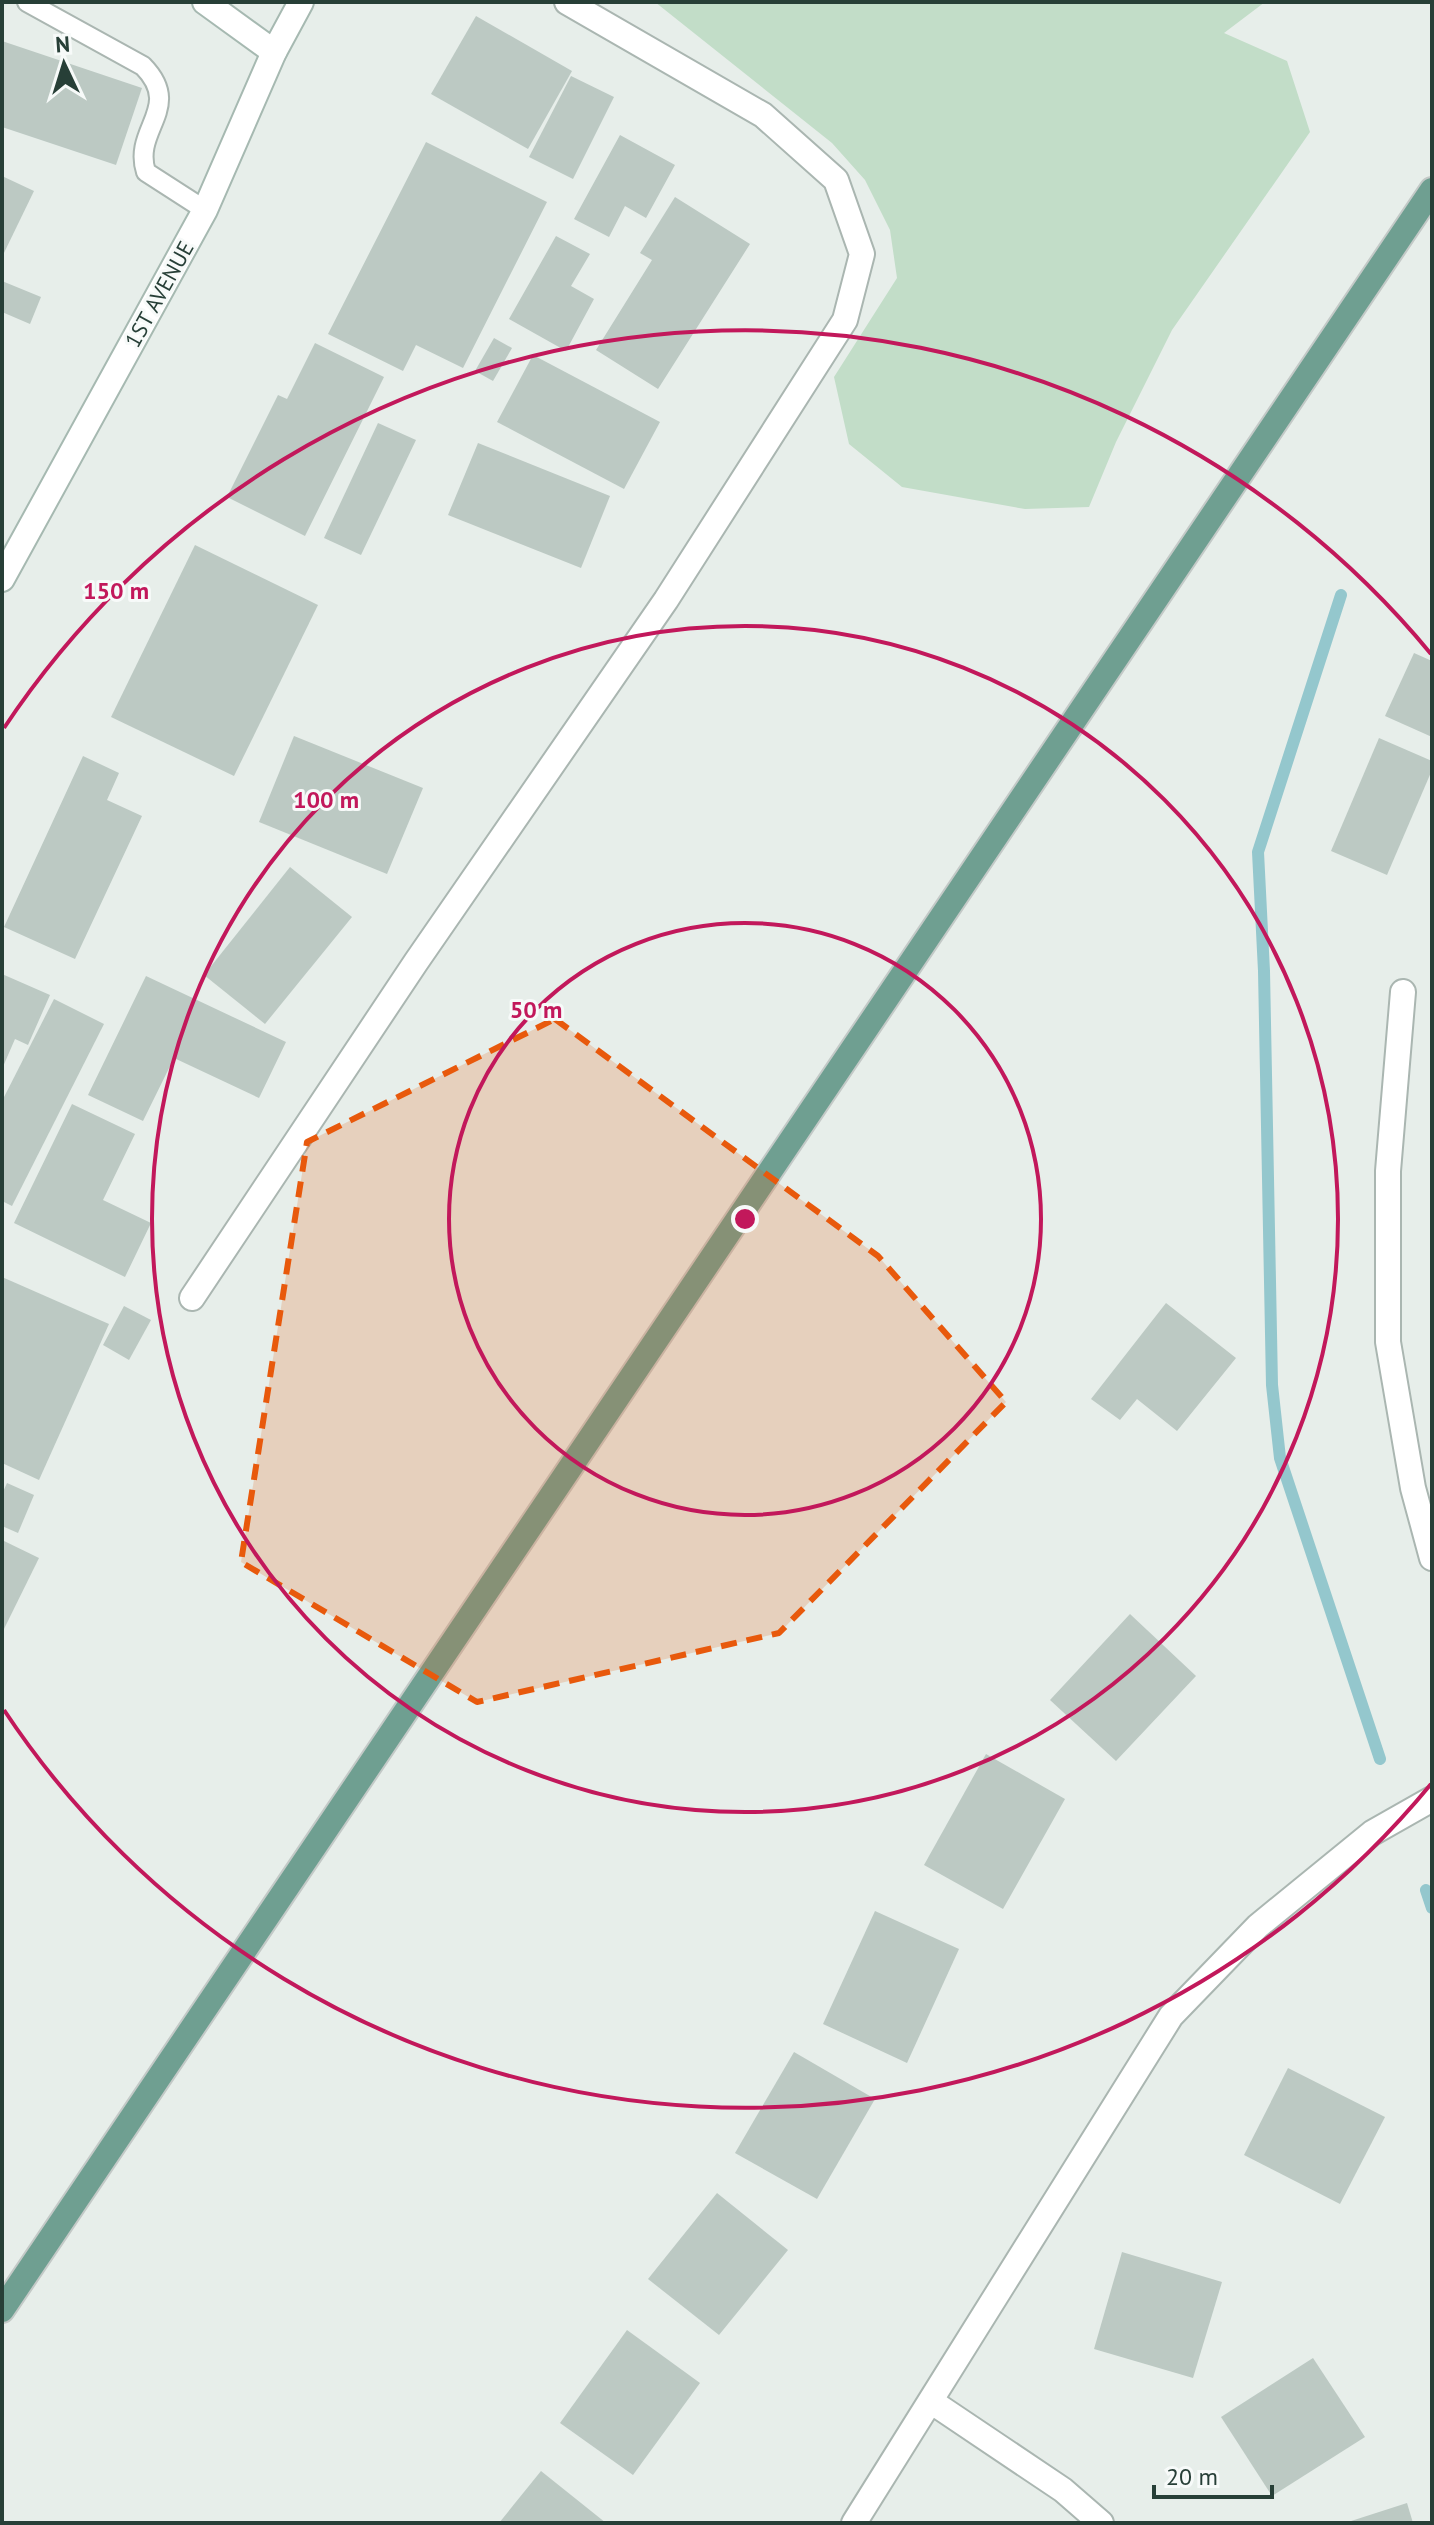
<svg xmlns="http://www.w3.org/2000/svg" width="1434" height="2525" font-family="'PT Sans',sans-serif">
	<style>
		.green { fill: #c2ddc8 }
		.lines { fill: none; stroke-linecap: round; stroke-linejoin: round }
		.stream { stroke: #94c7cd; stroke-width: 12 }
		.building { fill: #bcc9c3 }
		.lane-casing { stroke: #aab6b1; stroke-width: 22 }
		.street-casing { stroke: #aab6b1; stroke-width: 28 }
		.secondary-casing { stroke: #a6b9b1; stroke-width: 28 }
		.primary-casing { stroke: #c3c9c7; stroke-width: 28 }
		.lane { stroke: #fff; stroke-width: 18 }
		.street { stroke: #fff; stroke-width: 24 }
		.secondary { stroke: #fff; stroke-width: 24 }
		.primary { stroke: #6f9f91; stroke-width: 24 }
		.marked { fill: #e8590c; fill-opacity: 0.2; stroke: #e8590c; stroke-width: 6; stroke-dasharray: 16 10; stroke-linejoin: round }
		.ring { fill: none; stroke: #c2185b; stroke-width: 4 }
		.labels { text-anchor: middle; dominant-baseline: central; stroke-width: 6; stroke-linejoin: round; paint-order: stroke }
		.street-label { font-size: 22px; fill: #273f37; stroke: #f7faf9 }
		.centre { fill: #c2185b; stroke: #f7faf9; stroke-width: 4 }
		.ring-label { font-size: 24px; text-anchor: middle; font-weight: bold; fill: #c2185b; stroke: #f7faf9; stroke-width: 6; stroke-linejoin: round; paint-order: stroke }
	</style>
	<rect width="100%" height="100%" fill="#e7eeea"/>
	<path class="green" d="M655,2H1265L1224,33L1287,61L1310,132L1172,330L1116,442L1089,507L1025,509L902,487L849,444L834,377L897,278L890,230L865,180L832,143Z"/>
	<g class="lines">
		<g class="stream">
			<path d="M1341,595L1258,852L1264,971L1272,1385L1280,1458L1380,1759"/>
			<path d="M1426,1890L1432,1908"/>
		</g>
	</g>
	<g class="building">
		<path d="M476,16L572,71L528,149L431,94Z"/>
		<path d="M2,41L142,88L116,165L2,127Z"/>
		<path d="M571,76L614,97L573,179L529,157Z"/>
		<path d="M620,135L675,165L646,218L625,206L609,237L574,219Z"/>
		<path d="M426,142L547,202L463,368L416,345L403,371L328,334Z"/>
		<path d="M2,176L34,191L2,257Z"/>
		<path d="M675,197L750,244L658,389L596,350L652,260L640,253Z"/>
		<path d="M556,236L590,254L571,286L594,299L566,351L509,319Z"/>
		<path d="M2,281L41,297L30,324L2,312Z"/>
		<path d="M494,338L512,348L493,381L475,371Z"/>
		<path d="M315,343L384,377L305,536L227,497L278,395L287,399Z"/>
		<path d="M533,355L660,422L624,489L497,422Z"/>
		<path d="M378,423L416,440L361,555L324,538Z"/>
		<path d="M478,443L610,496L581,568L448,515Z"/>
		<path d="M195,545L318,605L234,776L111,717Z"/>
		<path d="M1414,653L1432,661V737L1385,716Z"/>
		<path d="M294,736L423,788L387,874L259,822Z"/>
		<path d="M1379,738L1432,761V770L1387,875L1331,851Z"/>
		<path d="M83,756L119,773L107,800L142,816L75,959L4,927Z"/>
		<path d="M290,867L352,917L265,1024L204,975Z"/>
		<path d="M2,974L50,995L28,1045L15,1039L2,1069Z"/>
		<path d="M146,976L286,1042L259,1098L174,1058L143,1121L88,1095Z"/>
		<path d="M54,999L104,1024L12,1206L2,1201V1101Z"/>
		<path d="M72,1104L135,1134L103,1200L151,1223L125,1277L14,1223Z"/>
		<path d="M2,1277L109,1324L39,1480L2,1463Z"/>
		<path d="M1166,1303L1236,1358L1177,1431L1137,1399L1120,1420L1091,1399Z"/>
		<path d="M124,1306L151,1320L129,1360L103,1345Z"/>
		<path d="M7,1483L34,1495L18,1533L2,1526V1494Z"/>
		<path d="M2,1540L39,1558L2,1633Z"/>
		<path d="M1130,1614L1196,1676L1116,1761L1050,1700Z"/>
		<path d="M986,1754L1065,1799L1003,1909L924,1865Z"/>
		<path d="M875,1911L959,1949L907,2063L823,2024Z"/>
		<path d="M794,2052L875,2099L817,2199L735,2153Z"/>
		<path d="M1288,2068L1385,2117L1340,2204L1244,2155Z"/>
		<path d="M717,2193L788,2250L719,2335L648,2279Z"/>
		<path d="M1122,2252L1222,2282L1193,2378L1094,2349Z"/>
		<path d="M627,2330L700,2383L633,2475L560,2423Z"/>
		<path d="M1313,2358L1365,2437L1272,2496L1221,2417Z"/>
		<path d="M541,2471L606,2523H499Z"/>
		<path d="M1407,2503L1413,2523H1348V2522Z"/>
	</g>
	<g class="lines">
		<g class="lane-casing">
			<path id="lane" d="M27,2L143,66C184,108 132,129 146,172L205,210"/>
		</g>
		<g class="street-casing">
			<g id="street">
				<path d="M1403,992L1388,1171V1342L1413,1488L1432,1558"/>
				<path d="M192,1298L416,962L666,600L845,320L862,254L836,180L763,115L567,2"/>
				<path d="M932,2402L1063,2490L1101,2523"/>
				<path d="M854,2523L1171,2016L1258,1926L1372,1833L1432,1799"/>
			</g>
		</g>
		<g class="secondary-casing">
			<g id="secondary">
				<path d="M205,2L274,52"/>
				<path d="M2,579L205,210L274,52L301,2"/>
			</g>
		</g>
		<g class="primary-casing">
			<path id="primary" d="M2,2310L1432,190"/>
		</g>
		<use href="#lane" class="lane"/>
		<use href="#street" class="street"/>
		<use href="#secondary" class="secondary"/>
		<use href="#primary" class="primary"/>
	</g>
	<path class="marked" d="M555,1019L878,1256L1006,1402L779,1633L477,1702L241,1562L307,1142Z"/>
	<g class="ring">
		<circle cx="745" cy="1219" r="296"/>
		<circle cx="745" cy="1219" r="593"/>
		<path d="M1431 1784A889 889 0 0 1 4 1710M4 728A889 889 0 0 1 1431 654"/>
	</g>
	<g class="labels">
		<g class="street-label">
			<text transform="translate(159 294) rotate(-61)">1ST AVENUE</text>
		</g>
	</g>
	<circle cx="745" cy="1219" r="12" class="centre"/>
	<g class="ring-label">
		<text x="116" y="599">150 m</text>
		<text x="326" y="808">100 m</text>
		<text x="536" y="1018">50 m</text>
	</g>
	<rect width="1434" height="2525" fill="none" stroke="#273f37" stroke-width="8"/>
	<g transform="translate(64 64) rotate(356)" stroke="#f7faf9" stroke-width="6" paint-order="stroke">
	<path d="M0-6L14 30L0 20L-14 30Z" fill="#273f37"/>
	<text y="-12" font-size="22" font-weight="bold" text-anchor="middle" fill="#273f37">N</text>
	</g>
	<path d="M1154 2485v12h118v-12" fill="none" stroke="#273f37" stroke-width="4"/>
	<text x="1166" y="2485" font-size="24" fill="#273f37" stroke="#f7faf9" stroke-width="6" paint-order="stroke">20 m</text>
</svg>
